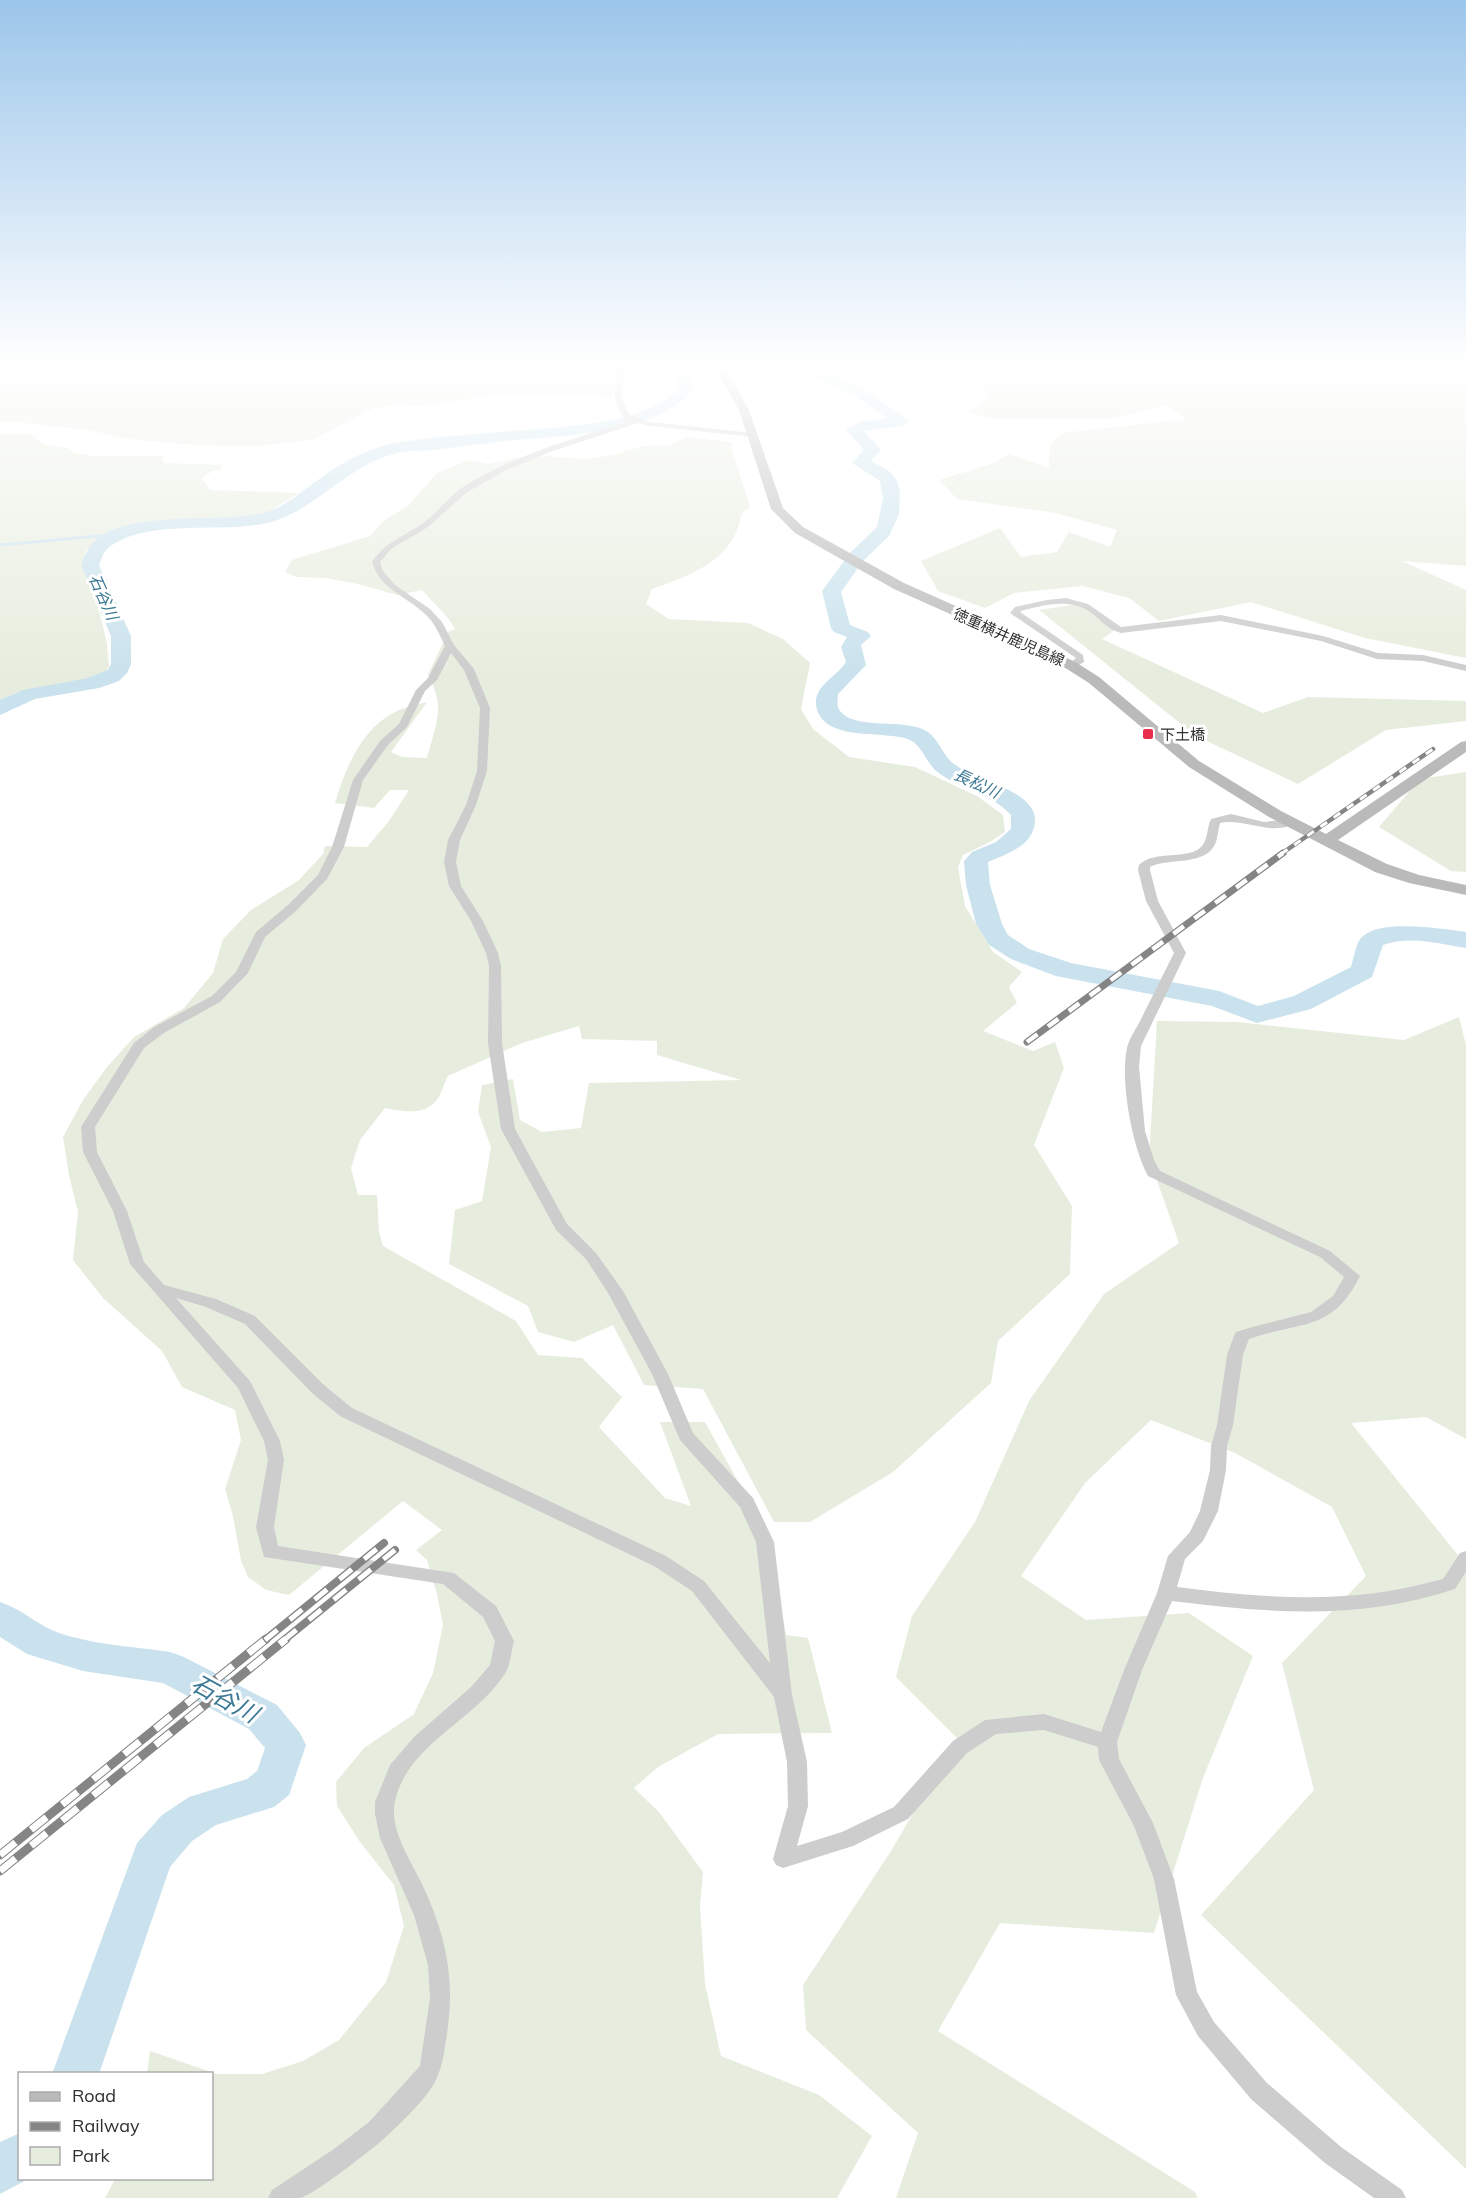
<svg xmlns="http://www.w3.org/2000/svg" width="1466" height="2198" font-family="Mulish,'Noto Sans JP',sans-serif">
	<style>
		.green { fill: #e7edde }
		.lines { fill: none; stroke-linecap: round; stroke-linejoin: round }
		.stream { stroke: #cae2ed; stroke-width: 3 }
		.river { fill: #cae2ed; fill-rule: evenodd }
		.street { fill: #cdcdcd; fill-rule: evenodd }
		.secondary { fill: #bababa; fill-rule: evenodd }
		.rail-far3-casing { stroke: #858585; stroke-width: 4.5 }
		.rail-far2-casing { stroke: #858585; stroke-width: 7 }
		.rail-far1-casing { stroke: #858585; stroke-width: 8 }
		.rail-casing { stroke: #858585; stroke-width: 9 }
		.rail-far3 { stroke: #fff; stroke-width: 3; stroke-dasharray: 8; stroke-linecap: butt }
		.rail-far2 { stroke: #fff; stroke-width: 4.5; stroke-dasharray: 13; stroke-linecap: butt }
		.rail-far1 { stroke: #fff; stroke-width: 5; stroke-dasharray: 16; stroke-linecap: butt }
		.rail { stroke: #fff; stroke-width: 7; stroke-dasharray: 20; stroke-linecap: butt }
		.poi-dot { fill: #ea2f4a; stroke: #fff; stroke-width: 2 }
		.labels { text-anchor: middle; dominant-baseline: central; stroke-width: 6; stroke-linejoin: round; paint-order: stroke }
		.far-street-label { font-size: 15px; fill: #303030; stroke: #fff }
		.far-poi-label { font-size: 15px; fill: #303030; stroke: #fff; text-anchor: start }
		.far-water-label { font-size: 16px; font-style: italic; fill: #3b7895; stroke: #fff }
		.near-water-label { font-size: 24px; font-style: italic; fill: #3b7895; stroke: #fff }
	</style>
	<rect width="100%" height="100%" fill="#fff"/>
	<g class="green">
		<path d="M0,367H619L611,398L587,394H503L423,406L393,405L374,408L312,440L253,446L197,445L129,439L87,430L16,422H0Z"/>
		<path d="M943,367H1466V566L1402,561L1466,590V658L1365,638L1251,602L1159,621L1129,598L1083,586L1014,593L985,608L938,591L921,561L1000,528L1021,557L1057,552L1069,532L1110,547L1117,530L1056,513L957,499L939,480L991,464L1009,454L1049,468L1050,445L1062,433L1187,419L1166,405L1109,419H996L966,412L989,398L966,376Z"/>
		<path d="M0,434H31L43,444L67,448L75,453L94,456H163V463L221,465L222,469L212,471L202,478L210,490L299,493L265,514L217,521L146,523L110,533L85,551V574L98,606L107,644L109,667L104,675L84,681L15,693L0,701Z"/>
		<path d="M686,437L733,442L731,447L750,507L741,514C736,559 690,576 652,589L646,604L669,619L748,623L783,639L810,663L801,709L813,729L849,757L915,767L977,796L1003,815L1005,832L990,842L963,855L958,867L965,906L993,952L1022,972L1009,987L1017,1003L983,1031L1033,1051L1055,1042L1064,1068L1034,1145L1072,1206L1070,1274L998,1341L991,1383L893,1472L810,1522H774L703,1389L644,1385L613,1325L574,1342L538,1332L528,1306L449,1264L455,1210L482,1201L491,1147L478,1112L482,1085L513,1079L520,1120L542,1132L581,1128L589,1083L741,1080L657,1055V1041L582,1039L579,1026L522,1043L448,1076C444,1083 441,1096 435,1102C422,1116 401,1111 385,1108L360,1140L351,1168L358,1195H377L379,1232L383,1246L516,1321L538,1355L582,1358L622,1397L599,1427L665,1498L691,1506L660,1422H705L770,1539L786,1635L808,1638L832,1733L718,1734L658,1767L634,1788L659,1812L703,1872L700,1906L705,1984L721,2056L819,2095L872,2136L837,2198H105L115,2179L212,2178V2074L147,2073L150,2051L217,2074H262L303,2061L339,2040L386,1982L404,1926L394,1885L360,1842L337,1806L336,1782L364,1748L414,1714L433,1673L443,1625L437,1594L427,1560L416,1550L442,1530L403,1501L289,1595L266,1590L248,1577L241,1561L233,1516L225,1489L241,1440L235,1410L182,1387L162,1351L103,1298L73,1260L78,1212L69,1175L63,1137L83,1100L107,1067L134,1037L184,1008L213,973L223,939L251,910L299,880L323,854L325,846L367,847L389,821L409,790H390L374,808L335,803C345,769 361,729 395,712C405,707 417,705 427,702L391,752L402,757L427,758C436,722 446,709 428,675L448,632L455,629C447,614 433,603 422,590L397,595L358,584L326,578L297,577L285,572L292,560L370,536L385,520L408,506L437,473L469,460L488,464L534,455L584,459L613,455L644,446L671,445Z"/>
		<path d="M1081,604L1118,628L1102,639L1263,713L1308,697L1466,701V721L1386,730L1298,784L1196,736L1039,610Z"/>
		<path d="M1466,772V872L1451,871L1379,827L1420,779Z"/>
		<path d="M1459,1017L1466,1045V1439L1426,1417L1351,1423L1466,1565V2169L1201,1915L1314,1790L1282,1663L1366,1576L1332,1507L1235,1453L1151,1420L1085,1483L1021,1576L1086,1620L1189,1613L1253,1656L1203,1778L1154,1933L1000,1923L938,2031L1195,2192L1198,2198H896L918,2133L806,2030L803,1985L891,1851L957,1738L896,1677L912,1616L975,1522L1029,1401L1104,1294L1179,1243L1149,1158L1157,1021L1237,1022L1404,1040Z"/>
	</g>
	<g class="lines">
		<g class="stream">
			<path d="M1435,367L1448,373"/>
			<path d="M0,545L121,534"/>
		</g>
		<g class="river">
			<path d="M661,367H678L691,378L693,389C661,434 556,436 505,441C481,444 457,447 433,450C422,451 409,450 397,453C345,465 313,515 262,524C216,533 144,518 107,549C103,553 101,560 99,565L131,636V664L127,673L119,681L99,688L35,699L0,715V700L23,690L88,678L108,670L111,664V636L81,565C84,558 86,551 91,545C122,508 219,524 263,513C287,507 305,488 325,475C344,461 372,447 395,443C432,437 475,434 513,431C559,427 645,425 678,389L677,380Z"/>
			<path d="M749,367H799C789,377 764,373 751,370Z"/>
			<path d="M818,367H832L829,373L864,389L910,421L902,426L864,431L881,450L871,461L888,470L896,479L900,491L899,514L889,536L863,561L841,592L850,625L868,632L871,636L861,645L866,665L838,694C838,699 836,706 840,711C855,731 906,717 928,732C939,740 943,756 954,764C973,779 1034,790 1035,819C1035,845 1009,853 988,862L990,885L1002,924L1008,935L1029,949L1071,963L1219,991L1258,1006L1294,996L1351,967C1354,958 1356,941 1363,936C1384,919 1441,929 1466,932V948C1440,944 1409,935 1383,945L1372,977L1311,1009L1257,1023L1212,1006L1056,976L1011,959L989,945L976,924L966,885L964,861L972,852L996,842L1011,829V815C992,794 963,790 940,774C927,766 923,746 910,740C886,729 822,744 816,705C814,685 837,677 846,662L841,647L847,637L834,632L831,628L822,591L850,553L877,527L883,498L880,481L852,463L864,450L846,430L859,422L887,418L854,395L815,378L813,375Z"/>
			<path d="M0,1602C20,1608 35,1623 54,1631C90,1645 132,1646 170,1652L184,1657L277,1705L300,1733L306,1745L289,1795L274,1807L216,1825L192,1841L170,1867L99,2074H52L137,1843L162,1815L189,1797L247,1779L257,1771L265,1748L249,1729L163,1683L83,1671L27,1654L0,1637Z"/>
			<path d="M20,2133V2178H30L0,2194V2142Z"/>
		</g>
		<g class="street">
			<path d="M619,367H626C621,389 618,397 631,416L650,422L753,433L757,435L753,437L650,426L638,423L550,452L506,470L466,493L428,527L391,549L380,562L383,571L395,585L430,609L442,622L454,645L474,669L490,708L487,771L476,805L460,840L456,862L461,886L483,921L498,953L501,966L502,1043L515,1129L567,1224L596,1253L623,1291L668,1374L693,1433L753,1498L774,1542L792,1695L807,1762L808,1806L797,1846L842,1832L894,1807L953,1741L985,1720L1044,1714L1101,1732L1124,1670L1157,1593L1168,1556L1190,1532L1200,1511L1210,1470L1211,1446L1217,1425L1227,1355L1234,1336L1236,1332L1249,1328L1311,1312L1333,1296L1344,1277L1320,1257L1148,1176C1132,1146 1120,1082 1127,1048C1129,1038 1137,1028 1141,1019C1152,997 1163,975 1174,953L1146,901L1138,870L1139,865C1155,849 1189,861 1202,846C1208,839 1207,827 1211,819L1231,814L1264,822L1290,819L1296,822C1275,838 1243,817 1220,823C1218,829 1218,836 1216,842C1207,867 1169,857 1150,867V870L1158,901L1186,953L1141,1046L1139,1067L1145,1131L1154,1160L1160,1171L1330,1251L1360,1276C1332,1333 1299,1321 1249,1339L1243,1355L1233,1425L1227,1446L1226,1470L1218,1511L1203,1541L1185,1559L1177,1587C1271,1599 1350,1605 1443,1579L1460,1553L1466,1551V1572L1455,1589C1359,1621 1270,1613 1172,1601L1142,1670L1117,1742L1119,1759L1153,1823L1174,1879L1197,1992L1214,2022L1267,2083L1341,2147L1402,2190L1406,2198H1374L1325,2163L1251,2099L1198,2036L1176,1995L1154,1879L1134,1826L1099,1760L1098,1747L1044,1730L996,1734L967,1753L908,1819L853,1846L783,1868L776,1865L773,1859L788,1806L787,1762L774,1697L692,1591L654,1566L340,1416L312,1393L245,1324L206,1307L176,1298L250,1381L280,1441L284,1460L274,1527L278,1546L454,1573L496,1606L514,1641C511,1651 511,1663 506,1672C477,1720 408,1743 395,1801C389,1829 410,1859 421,1882C447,1937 456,1981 446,2040C444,2054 442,2067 436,2080C427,2099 395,2129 378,2144C365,2154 314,2195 300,2198C291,2198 278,2198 268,2198L272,2190L334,2149L369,2122L420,2066L430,1998L428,1965L414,1915L380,1838L375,1814V1802L390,1765L414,1737L471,1687L490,1665L495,1641L483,1617L443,1584L264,1557L256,1527L268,1460L264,1441L238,1388L130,1264L113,1211L83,1152L81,1127L134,1043L154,1027L212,996L236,972L256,932L288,905L318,875L332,847L353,780L380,741L399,724L416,690L428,678L445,646C439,634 435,623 425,614C406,596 380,589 372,562C385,542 403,537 422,524C437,513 448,497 463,487C514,455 573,439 629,421L625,420C611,398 614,391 619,367ZM451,653L464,670L480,708L477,771L466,805L448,840L444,862L449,886L471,921L486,953L489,966L488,1043L501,1129L556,1230L586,1259L608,1293L652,1374L680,1440L740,1507L756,1542L770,1663L704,1581L666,1556L352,1408L324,1385L255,1316L216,1299L164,1285L144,1262L127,1211L97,1152L95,1127L144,1048L164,1033L220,1002L248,973L265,937L296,911L327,879L344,847L363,780L388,745L407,727L425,691L437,680Z"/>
			<path d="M1066,598L1088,604L1121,627L1221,615L1323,636L1378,653L1423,655L1466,665V671L1423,661L1377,659L1321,641L1221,621L1121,633C1107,629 1101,620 1090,612C1069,598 1044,605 1021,611L1020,612L1083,655L1084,662L1072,669L1067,666L1076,658L1010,613L1015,607L1047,600Z"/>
		</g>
		<path class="secondary" d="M715,367H725L749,410L783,508L803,527L904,583L1034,641L1077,663L1099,677L1199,761L1281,811L1326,834L1461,742L1466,741V752L1338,840L1387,864L1419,875L1466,885V895L1409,883L1375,872L1269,817L1189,767L1089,683L1067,669L1024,647L894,589L795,533L771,509L739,410Z"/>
		<g class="rail-far3-casing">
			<path id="rail-far3" d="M1281,854L1433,749"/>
		</g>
		<g class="rail-far2-casing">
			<path id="rail-far2" d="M1027,1042L1283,853"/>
		</g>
		<g class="rail-far1-casing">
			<g id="rail-far1">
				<path d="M265,1640L384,1543"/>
				<path d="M284,1640L395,1550"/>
			</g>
		</g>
		<g class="rail-casing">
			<g id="rail">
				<path d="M0,1855L266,1639"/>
				<path d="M0,1871L286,1639"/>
			</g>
		</g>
		<use href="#rail-far3" class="rail-far3"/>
		<use href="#rail-far2" class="rail-far2"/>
		<use href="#rail-far1" class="rail-far1"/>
		<use href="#rail" class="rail"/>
	</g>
	<linearGradient id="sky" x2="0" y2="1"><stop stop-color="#9cc6ea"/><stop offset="0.54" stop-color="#fff"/><stop offset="1" stop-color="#fff" stop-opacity="0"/></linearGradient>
	<rect width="1466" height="675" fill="url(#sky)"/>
	<rect class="poi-dot" x="1142" y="728" width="12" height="12" rx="3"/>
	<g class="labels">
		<g class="far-street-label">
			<text transform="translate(1009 637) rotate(24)">徳重横井鹿児島線</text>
		</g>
		<g class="far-poi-label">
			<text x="1160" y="734">下土橋</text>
		</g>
		<g class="far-water-label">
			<text transform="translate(104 597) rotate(66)">石谷川</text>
			<text transform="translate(977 783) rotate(25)">長松川</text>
		</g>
		<g class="near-water-label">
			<text transform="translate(225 1698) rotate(29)">石谷川</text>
		</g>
	</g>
	<rect x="18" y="2072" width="195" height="108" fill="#ffffff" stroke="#acacac" stroke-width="1.5"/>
	<rect x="30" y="2092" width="30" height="9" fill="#bababa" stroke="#acacac" stroke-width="1.5"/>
	<text x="72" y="2102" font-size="18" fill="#303030">Road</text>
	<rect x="30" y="2122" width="30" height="9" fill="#858585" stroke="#acacac" stroke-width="1.5"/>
	<text x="72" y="2132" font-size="18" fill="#303030">Railway</text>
	<rect x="30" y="2147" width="30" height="18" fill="#e7edde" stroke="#acacac" stroke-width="1.5"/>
	<text x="72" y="2162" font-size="18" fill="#303030">Park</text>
</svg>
